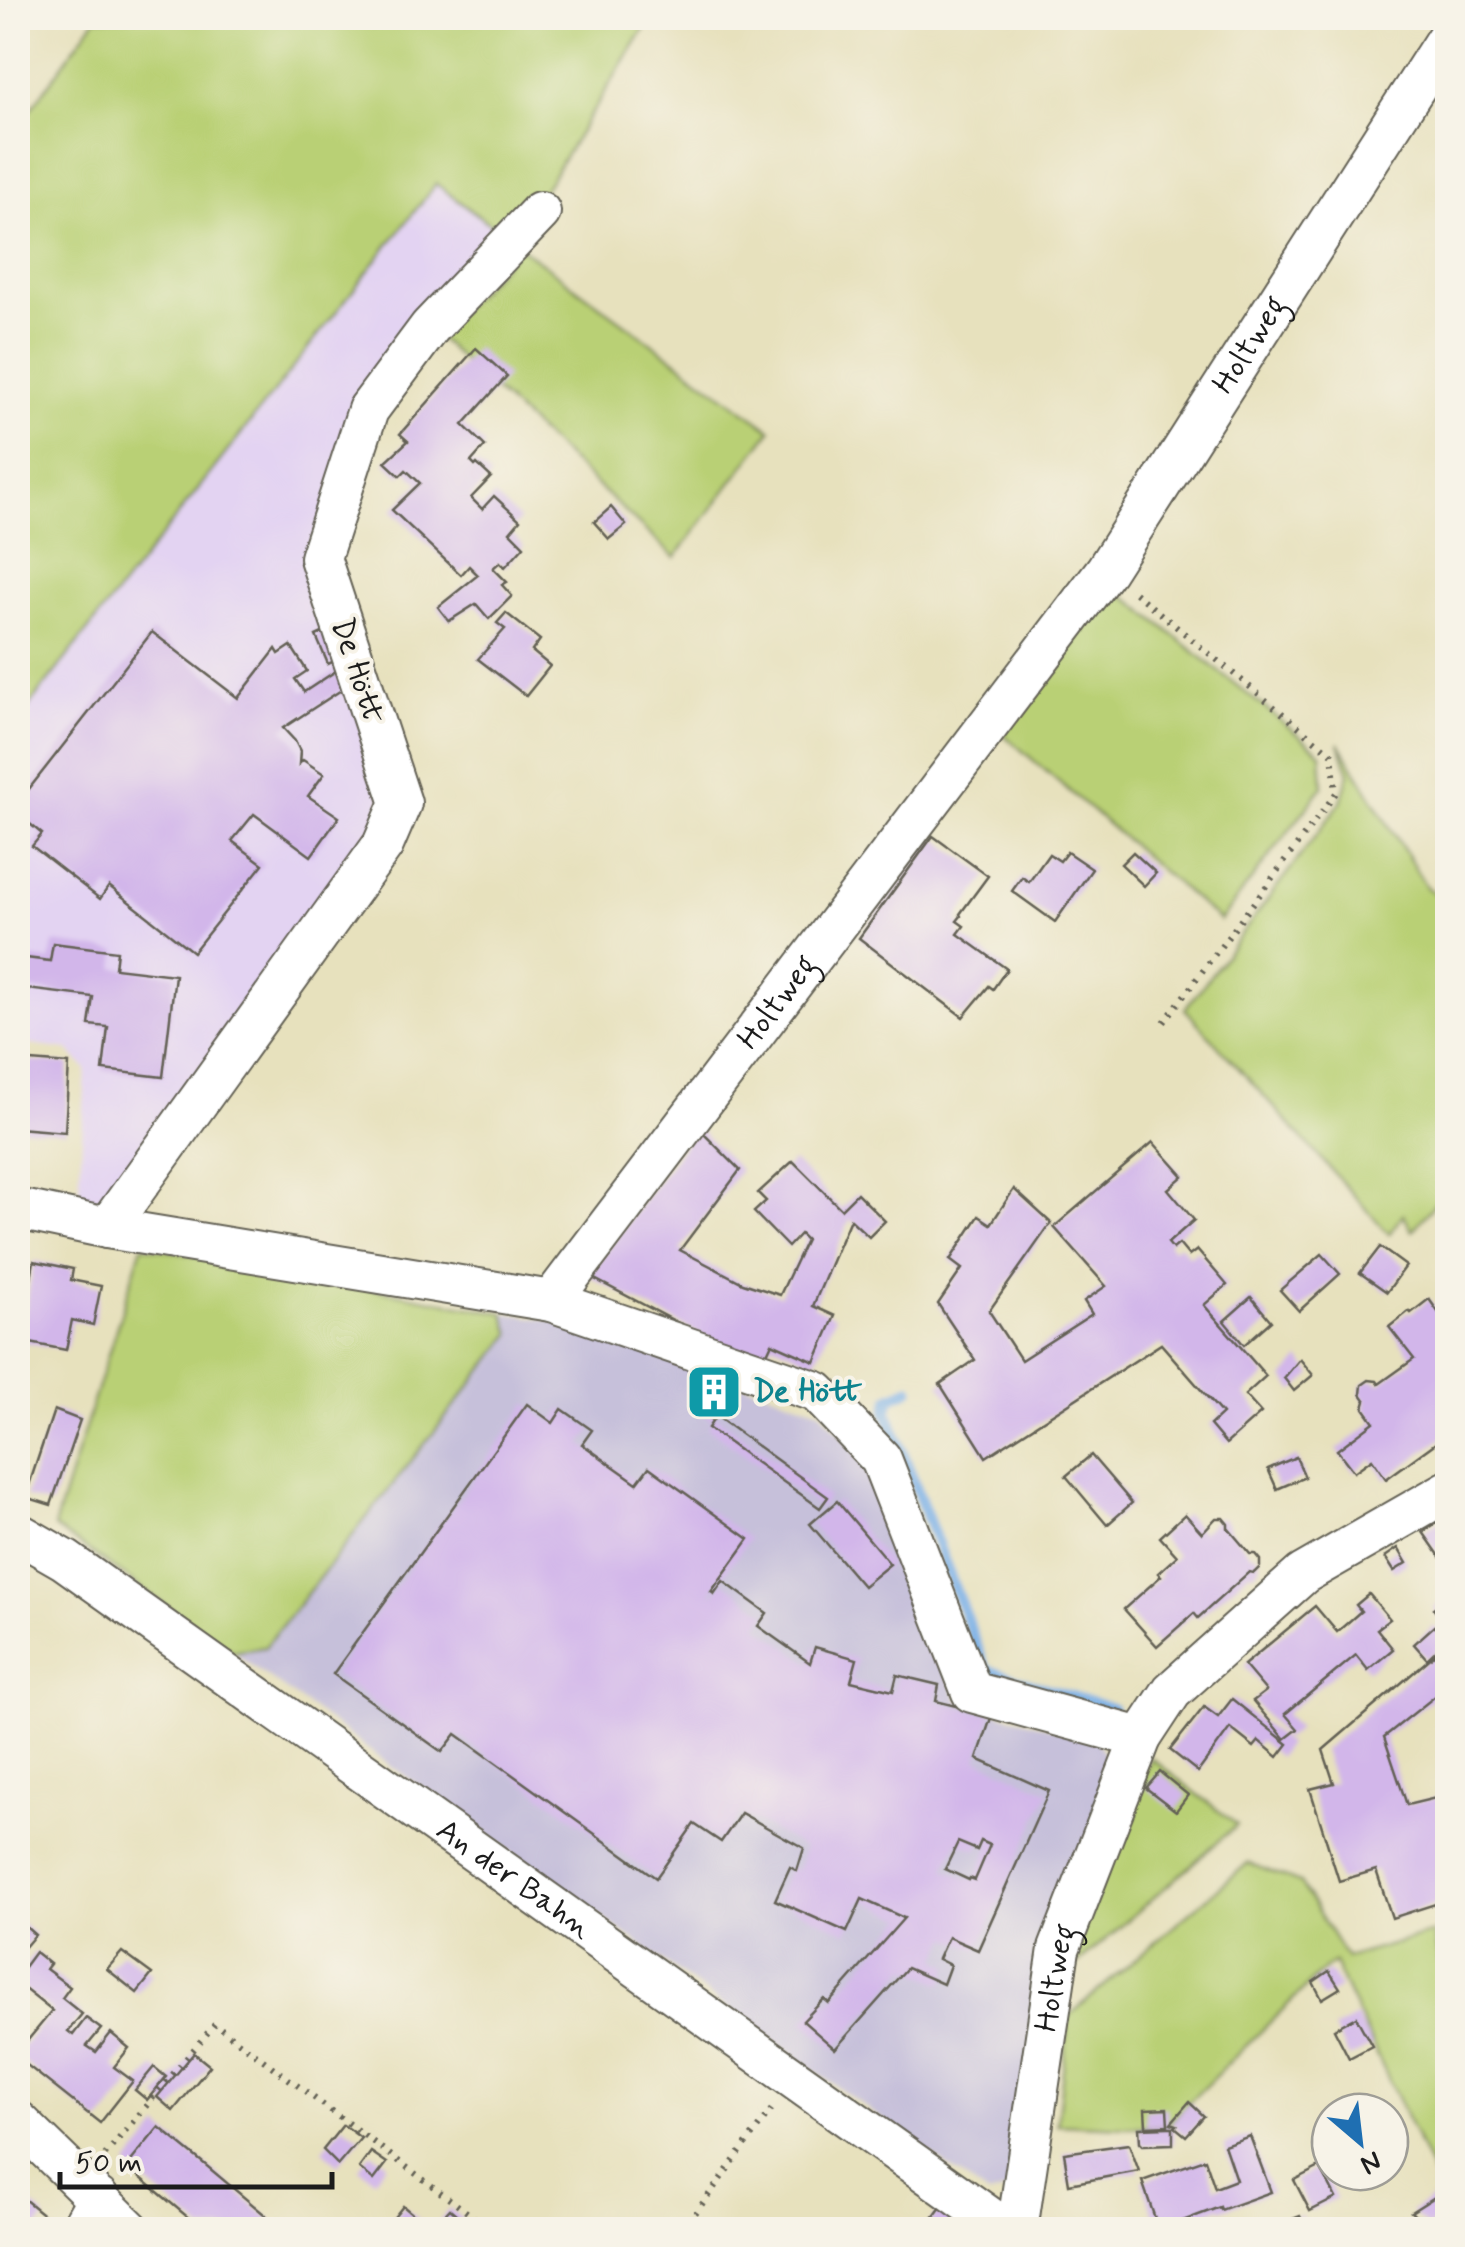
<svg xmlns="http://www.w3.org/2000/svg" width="1465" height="2247" font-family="Mynerve,sans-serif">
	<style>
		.built { fill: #e3d3f2 }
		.industrial { fill: #c6c0da }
		.green { fill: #b9d075; stroke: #6a7648; stroke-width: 2.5 }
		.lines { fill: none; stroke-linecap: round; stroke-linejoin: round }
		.stream { stroke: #77aee6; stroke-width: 11 }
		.building { fill: #d2b6ea; fill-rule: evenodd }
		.minor-casing { stroke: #636154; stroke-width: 44 }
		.path { stroke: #636154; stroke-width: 6; stroke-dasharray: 2.5 8; stroke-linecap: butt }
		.minor { stroke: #fff; stroke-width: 40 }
		.labels { text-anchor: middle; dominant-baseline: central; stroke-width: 8; stroke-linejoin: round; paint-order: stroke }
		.street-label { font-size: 32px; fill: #1c1c1c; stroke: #f7f3e8 }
		.culture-label { font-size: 32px; font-weight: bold; fill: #0d838f; stroke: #f7f3e8; text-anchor: start }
	</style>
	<rect width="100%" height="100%" fill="#f7f3e8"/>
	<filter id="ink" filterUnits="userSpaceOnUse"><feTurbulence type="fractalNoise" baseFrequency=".01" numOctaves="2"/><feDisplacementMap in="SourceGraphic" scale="20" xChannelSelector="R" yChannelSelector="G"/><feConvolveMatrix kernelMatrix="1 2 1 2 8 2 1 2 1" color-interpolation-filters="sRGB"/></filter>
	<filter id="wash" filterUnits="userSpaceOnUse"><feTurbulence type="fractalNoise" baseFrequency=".0048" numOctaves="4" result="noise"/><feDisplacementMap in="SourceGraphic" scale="40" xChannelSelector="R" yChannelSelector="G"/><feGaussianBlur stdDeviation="2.25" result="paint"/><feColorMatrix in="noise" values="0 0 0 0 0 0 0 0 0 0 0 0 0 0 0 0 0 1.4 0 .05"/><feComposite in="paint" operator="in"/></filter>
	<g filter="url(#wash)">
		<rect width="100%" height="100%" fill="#e7e1bd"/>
		<path class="built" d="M437,183L502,233L421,321L310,545L383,786L379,822L114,1194L78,1207L86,1069L68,1050L18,1043V720Z"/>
		<path class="industrial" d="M504,1313L556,1321L820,1410L871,1469L958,1701L1098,1742L1112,1768L1012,2189L989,2196L233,1652L265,1647L511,1335Z"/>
		<g class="green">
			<path d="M96,18H651L545,188L502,233L436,184L18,720V127Z"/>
			<path d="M520,247L771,430L675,558L436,336Z"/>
			<path d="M1111,585L1321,753L1323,786L1220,921L1003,734Z"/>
			<path d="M1339,743L1427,888L1447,901V1189L1412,1231L1403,1214L1389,1234L1185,1009L1341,802L1349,773Z"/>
			<path d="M142,1246L504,1313L511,1334L265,1647L233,1652L54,1527Z"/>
			<path d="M1151,1758L1237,1825L1075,1966L1077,1944Z"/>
			<path d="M1248,1863L1300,1883L1346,1958L1433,1933L1439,1963L1447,1960L1448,2179L1438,2185L1334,1963L1326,1967L1189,2102L1168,2126L1124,2127L1057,2124L1069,2016Z"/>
		</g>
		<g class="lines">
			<path class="stream" d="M910,1389L890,1398L887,1412L986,1670L1112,1709"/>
		</g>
		<g id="blocks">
			<g class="building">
				<path d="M476,348L507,376L463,425L485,446L471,462L475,466L477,464L491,477L471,498L482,509L494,496L520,520L510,532L524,546L505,567L500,562L493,568L507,582L502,585L512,596L489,619L476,604L449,621L438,607L478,575L469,566L461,575L392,510L420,483L406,470L400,476L385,462L408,441L400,434Z"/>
				<path d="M611,507L626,525L609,539L594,522Z"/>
				<path d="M506,613L540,640L532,651L550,666L526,696L478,659L505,629L497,623Z"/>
				<path d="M329,630L341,658L328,664L316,636Z"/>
				<path d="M152,632L238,698L276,649L279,654L291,646L307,671L295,679L304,692L345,665L352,683L283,728L295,741L300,751L299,764L303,760L324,774L308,796L339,817L311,856L254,814L232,841L263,864L193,952L109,886L100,899L32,846L42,834L18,814V803Z"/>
				<path d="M933,836L988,876L960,914L961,916L957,921L964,926L958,934L1007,969L993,989L989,986L963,1017L859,938Z"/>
				<path d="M1067,852L1092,869L1055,922L1012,891L1022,877L1029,882L1049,854L1060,861Z"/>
				<path d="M1133,852L1156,873L1144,886L1121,864Z"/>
				<path d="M53,943L117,951L115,968L175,975L163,1077L103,1070L108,1027L89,1025L93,997L18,988V957L50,961Z"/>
				<path d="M18,1060L69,1064L65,1132L18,1128Z"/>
				<path d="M697,1127L740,1170L680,1250L743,1283L780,1295L806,1240L800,1234L788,1247L754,1212L766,1201L758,1193L793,1161L841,1209L857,1193L885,1221L869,1237L850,1219L813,1306L835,1316L815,1362L772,1343L765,1358L713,1341L589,1276Z"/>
				<path d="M1153,1142L1183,1176L1168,1189L1194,1220L1168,1243L1173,1249L1179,1244L1189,1256L1197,1250L1227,1285L1204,1305L1266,1376L1245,1395L1261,1413L1226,1444L1210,1425L1222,1414L1161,1344L986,1457L940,1384L975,1360L938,1304L962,1269L950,1260L979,1216L991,1224L1014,1189L1051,1223L989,1311L1021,1360L1092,1314L1084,1301L1106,1286L1054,1227Z"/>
				<path d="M1380,1247L1406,1266L1387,1292L1360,1273Z"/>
				<path d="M1322,1254L1340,1274L1299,1311L1280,1290Z"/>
				<path d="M34,1261L73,1269L71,1280L101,1286L93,1325L72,1320L66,1350L20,1341Z"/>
				<path d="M1251,1297L1271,1321L1244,1345L1224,1321Z"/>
				<path d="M1429,1299L1443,1319L1448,1316V1434L1386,1479L1372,1459L1354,1472L1337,1450L1374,1422L1364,1408L1366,1401L1361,1394L1362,1385L1369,1380L1377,1381L1379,1384L1414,1359L1389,1327L1409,1311L1411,1313Z"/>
				<path d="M1300,1359L1313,1375L1294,1391L1284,1378Z"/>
				<path d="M709,1381L726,1392L718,1403L701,1392Z"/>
				<path d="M704,1402L717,1411L711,1420L698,1411Z"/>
				<path d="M527,1404L553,1423L562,1409L592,1430L582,1444L637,1483L649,1467L749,1539L711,1592L714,1594L723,1581L767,1613L758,1626L810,1663L815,1647L857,1659L851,1681L893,1691L897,1675L939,1685L936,1701L992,1715L977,1759L1049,1791L978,1950L948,1937L938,1959L950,1965L943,1984L907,1968L835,2049L803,2021L824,1999L829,2003L904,1918L862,1899L847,1932L775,1900L790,1867L797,1871L804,1848L741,1813L721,1842L694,1824L656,1878L456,1734L442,1752L333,1674ZM981,1841L990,1845L975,1880L970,1878L969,1880L945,1869L958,1842L977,1850Z"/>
				<path d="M54,1410L80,1420L51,1505L25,1497Z"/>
				<path d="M716,1416L828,1497L820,1508L708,1428Z"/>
				<path d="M1091,1455L1132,1503L1107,1525L1066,1476Z"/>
				<path d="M1296,1457L1305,1477L1277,1489L1268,1469Z"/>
				<path d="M837,1501L890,1564L863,1586L810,1524Z"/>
				<path d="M1185,1514L1202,1533L1216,1518H1223L1228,1524V1528L1250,1554H1255L1260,1560V1567L1254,1573L1249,1572L1198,1618L1194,1613L1157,1646L1124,1609L1161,1576L1158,1573L1177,1556L1160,1537Z"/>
				<path d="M1448,1515V1568L1423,1532Z"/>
				<path d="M1398,1548L1407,1563L1394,1571L1385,1557Z"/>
				<path d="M1369,1594L1390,1619L1377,1629L1393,1649L1368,1670L1356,1655L1285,1714L1298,1729L1285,1739L1253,1701L1266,1691L1244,1665L1315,1606L1337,1632L1361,1611L1356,1605Z"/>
				<path d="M1448,1598V1630L1433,1608Z"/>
				<path d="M1434,1626L1447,1640L1427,1659L1414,1644Z"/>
				<path d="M1448,1643V1686L1384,1737L1407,1805L1448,1795V1886L1445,1887L1448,1900L1392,1918L1376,1870L1339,1881L1310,1789L1334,1783L1323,1750Z"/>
				<path d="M1232,1699L1288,1744L1278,1757L1259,1741L1254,1747L1230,1728L1198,1772L1170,1750L1204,1707L1218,1717Z"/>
				<path d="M1160,1772L1188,1795L1176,1811L1146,1788Z"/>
				<path d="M18,1920L35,1935L18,1955Z"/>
				<path d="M35,1952L50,1964L46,1969L70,1987L62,1998L82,2014L68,2031L73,2035L86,2018L101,2029L87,2046L96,2052L111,2033L129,2048L114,2067L133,2081L100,2123L18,2058V2052L52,2011L18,1984V1975Z"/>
				<path d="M122,1952L152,1974L137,1993L107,1969Z"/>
				<path d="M1329,1971L1340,1988L1322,1999L1313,1982Z"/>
				<path d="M1356,2017L1372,2046L1349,2058L1334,2029Z"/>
				<path d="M194,2053L210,2066L173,2111L157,2097Z"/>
				<path d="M154,2067L166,2077L147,2100L135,2090Z"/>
				<path d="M1189,2102L1204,2116L1186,2136L1175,2127L1177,2125L1171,2123Z"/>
				<path d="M1167,2108L1168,2125L1146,2126L1145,2109Z"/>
				<path d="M343,2125L361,2138L338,2165L323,2150Z"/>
				<path d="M159,2127L202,2162L283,2230H203L127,2166Z"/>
				<path d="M1168,2127H1173V2144L1143,2145L1140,2142L1139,2128Z"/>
				<path d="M1250,2136L1271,2192L1221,2210L1220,2207L1159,2230L1142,2181L1205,2159L1215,2188L1236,2180L1224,2145Z"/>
				<path d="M1129,2144L1139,2171L1069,2184L1064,2153Z"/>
				<path d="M371,2152L387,2163L374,2180L359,2168Z"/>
				<path d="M1320,2167L1336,2198L1310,2211L1294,2180Z"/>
				<path d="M1441,2193L1448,2198V2230H1438L1432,2224L1427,2227L1411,2212Z"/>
				<path d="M18,2194L46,2217L36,2230H18Z"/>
				<path d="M403,2206L428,2227L426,2230H384Z"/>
				<path d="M941,2207L965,2225L962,2230H924Z"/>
				<path d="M450,2209L475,2230H445L437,2223Z"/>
				<path d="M1300,2216L1307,2230H1279L1287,2226L1285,2222Z"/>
			</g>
		</g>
	</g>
	<g filter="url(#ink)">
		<use href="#blocks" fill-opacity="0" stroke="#636154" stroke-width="2.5"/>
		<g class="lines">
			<g class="minor-casing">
				<g id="minor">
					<path d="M18,1209L107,1228L551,1301L817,1392L881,1459L972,1692L1141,1738"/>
					<path d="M107,1228L383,845L401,803L320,558L368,410L430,327L540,212"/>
					<path id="s1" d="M551,1301L1106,570L1448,36"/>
					<path id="s2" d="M18,1533L65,1560L1007,2230"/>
					<path d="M18,2121L130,2230"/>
					<path d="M80,2230L98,2198"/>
					<path id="s3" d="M1017,2230L1059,1949L1141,1738L1172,1691L1303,1574L1448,1491"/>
				</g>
			</g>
			<g class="path">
				<path d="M1135,593L1332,754L1336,793L1162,1025"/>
				<path d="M105,2155L215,2024L491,2230"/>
				<path d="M683,2230L774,2106"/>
			</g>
			<use href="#minor" class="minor"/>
		</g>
	</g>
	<defs>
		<g id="building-square" transform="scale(2.875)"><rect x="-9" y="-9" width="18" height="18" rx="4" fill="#0f9aa8" stroke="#f7f3e8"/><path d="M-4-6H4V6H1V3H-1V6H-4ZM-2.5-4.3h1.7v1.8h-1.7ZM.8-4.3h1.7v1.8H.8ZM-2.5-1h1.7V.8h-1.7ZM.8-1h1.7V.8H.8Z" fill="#fff"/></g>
	</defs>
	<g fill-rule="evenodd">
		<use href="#building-square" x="714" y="1392"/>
	</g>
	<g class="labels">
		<g class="street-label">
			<text stroke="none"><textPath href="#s1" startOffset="1185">Holtweg</textPath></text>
			<text transform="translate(357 671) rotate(72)">De Hött</text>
			<text stroke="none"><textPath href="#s1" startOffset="375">Holtweg</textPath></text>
			<text stroke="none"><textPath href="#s2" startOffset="605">An der Bahn</textPath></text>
			<text stroke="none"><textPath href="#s3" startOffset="255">Holtweg</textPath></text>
		</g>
		<g class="culture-label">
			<text x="753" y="1392">De Hött</text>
		</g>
	</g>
	<rect width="1465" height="2247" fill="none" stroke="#f7f3e8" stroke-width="60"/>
	<g transform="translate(1360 2142) rotate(152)"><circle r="48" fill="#f7f3e8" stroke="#9f9d96" stroke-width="2.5"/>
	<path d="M0-8L18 38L0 25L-18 38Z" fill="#1f6fb2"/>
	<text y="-15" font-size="28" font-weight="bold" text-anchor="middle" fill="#1c1c1c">N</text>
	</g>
	<path d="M60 2172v15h272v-15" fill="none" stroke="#1c1c1c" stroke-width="5"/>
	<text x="75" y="2172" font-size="30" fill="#1c1c1c" stroke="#f7f3e8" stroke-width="8" paint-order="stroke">50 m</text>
</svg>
